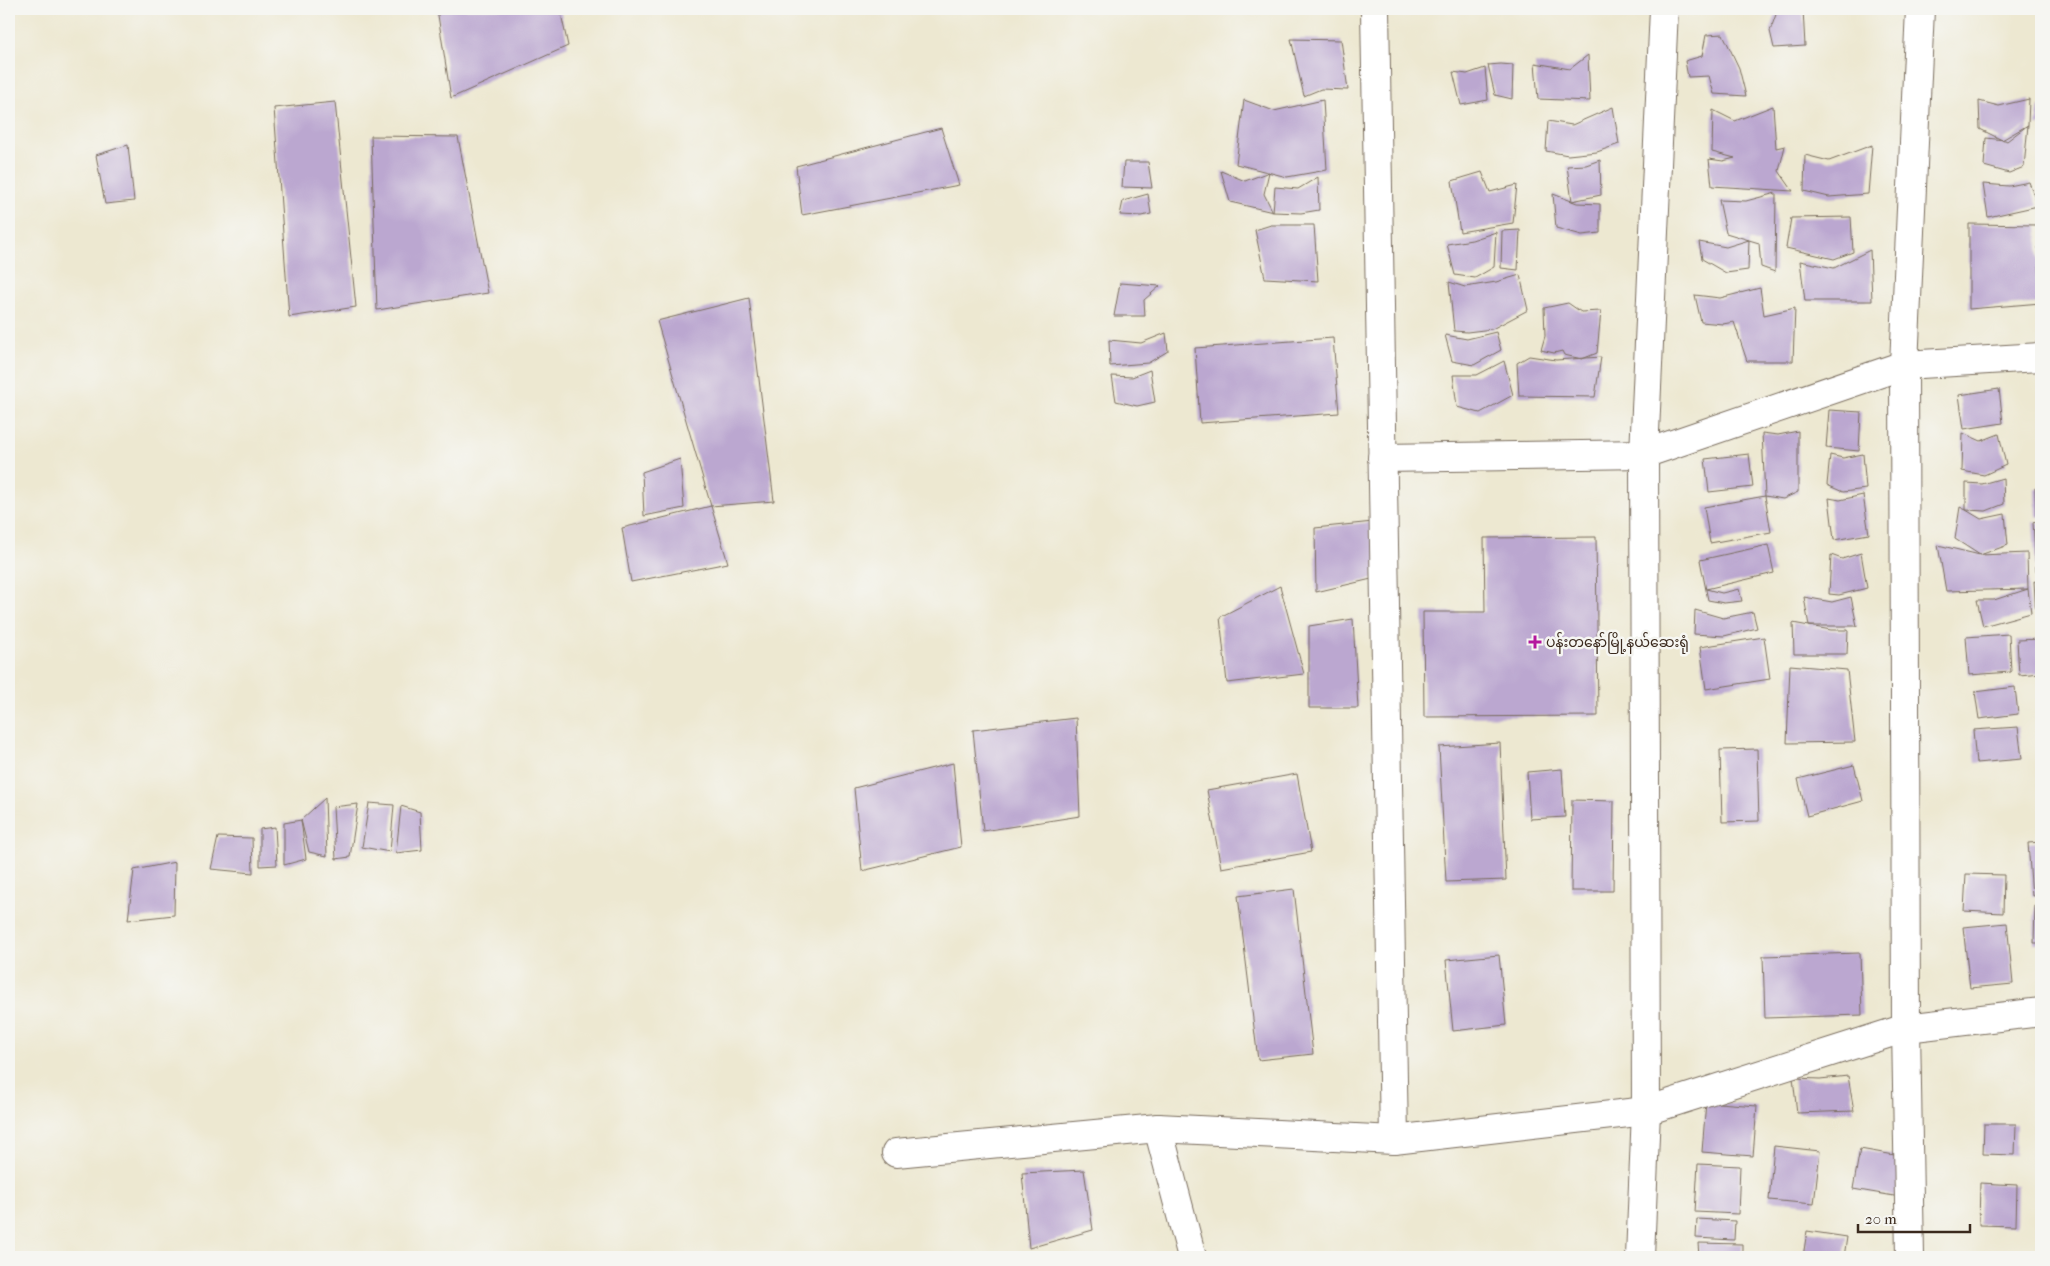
<svg xmlns="http://www.w3.org/2000/svg" width="2050" height="1266" font-family="'IM FELL French Canon','Noto Sans Myanmar',serif">
	<style>
		.building { fill: #bba7d0 }
		.lines { fill: none; stroke-linecap: round; stroke-linejoin: round }
		.street-casing { stroke: #796c5d; stroke-width: 30 }
		.street { stroke: #fff; stroke-width: 28 }
		.poi-dot { fill: #b5179e; stroke: #f6f6f2; stroke-width: 2 }
		.labels { text-anchor: middle; dominant-baseline: central; stroke-width: 5; stroke-linejoin: round; paint-order: stroke }
		.poi-label { font-size: 14px; fill: #3b2a1e; stroke: #f6f6f2; text-anchor: start }
	</style>
	<rect width="100%" height="100%" fill="#f6f6f2"/>
	<filter id="ink" filterUnits="userSpaceOnUse"><feTurbulence type="fractalNoise" baseFrequency=".02" numOctaves="2"/><feDisplacementMap in="SourceGraphic" scale="10" xChannelSelector="R" yChannelSelector="G"/><feConvolveMatrix kernelMatrix="1 2 1 2 8 2 1 2 1" color-interpolation-filters="sRGB"/></filter>
	<filter id="wash" filterUnits="userSpaceOnUse"><feTurbulence type="fractalNoise" baseFrequency=".0096" numOctaves="4" result="noise"/><feDisplacementMap in="SourceGraphic" scale="20" xChannelSelector="R" yChannelSelector="G"/><feGaussianBlur stdDeviation="1.12" result="paint"/><feColorMatrix in="noise" values="0 0 0 0 0 0 0 0 0 0 0 0 0 0 0 0 0 1.4 0 .05"/><feComposite in="paint" operator="in"/></filter>
	<g filter="url(#wash)">
		<rect width="100%" height="100%" fill="#ede8d1"/>
		<g id="blocks">
			<g class="building">
				<path d="M437,9H560L568,46L451,98Z"/>
				<path d="M1778,9H1803L1805,46L1774,48L1770,31Z"/>
				<path d="M1723,34L1739,68L1746,96L1714,94L1709,76L1688,77L1685,61L1702,56L1706,35Z"/>
				<path d="M1291,39L1341,40L1348,90L1321,89L1304,96Z"/>
				<path d="M1588,55L1590,101L1538,99L1535,63L1570,69Z"/>
				<path d="M1501,64L1513,65L1512,99L1495,95L1488,65Z"/>
				<path d="M1485,68L1488,100L1461,105L1453,72L1467,74Z"/>
				<path d="M2029,99L2028,125L2024,167L2009,173L1984,166L1986,138L2005,140L2007,141L2028,125L2002,140L1980,129L1979,101L1999,106Z"/>
				<path d="M1244,100L1274,111L1323,100L1327,170L1287,177L1236,164Z"/>
				<path d="M335,102L356,307L289,317L274,108Z"/>
				<path d="M1773,106L1776,148L1785,146L1779,171L1793,191L1712,186L1709,159L1723,161L1735,158L1712,152L1713,110L1735,121Z"/>
				<path d="M2039,106H2041V126L2036,125Z"/>
				<path d="M1613,107L1619,144L1597,152L1568,155L1546,151L1548,121L1572,125Z"/>
				<path d="M941,128L959,185L802,215L796,166Z"/>
				<path d="M371,136L458,137L488,293L377,310Z"/>
				<path d="M128,145L134,201L105,204L96,155Z"/>
				<path d="M1872,145L1868,194L1829,197L1804,191L1805,155L1829,161Z"/>
				<path d="M1600,160L1601,195L1572,201L1567,166L1586,165Z"/>
				<path d="M1124,162H1148L1152,188L1122,187Z"/>
				<path d="M1221,171L1245,181L1269,172L1264,194L1273,212L1230,202Z"/>
				<path d="M1482,172L1490,192L1517,185L1513,223L1460,232L1452,181Z"/>
				<path d="M1318,177L1319,210L1301,213L1273,212L1275,187L1298,189Z"/>
				<path d="M2029,182L2038,206L1988,217L1983,184L2009,186Z"/>
				<path d="M1776,193L1775,272L1761,267L1759,243L1749,240L1748,270L1726,273L1702,259L1699,242L1726,247L1749,240L1726,233L1719,200L1746,201Z"/>
				<path d="M1148,194L1151,214L1141,216L1120,215L1123,201Z"/>
				<path d="M1553,194L1577,203L1600,204V233L1582,235L1556,228Z"/>
				<path d="M1851,217L1853,252L1834,259L1786,248L1791,218Z"/>
				<path d="M1969,224L2037,225L2041,303L1969,309Z"/>
				<path d="M1271,225H1314L1318,281L1265,278L1255,230Z"/>
				<path d="M1520,230L1518,270L1501,268L1502,231Z"/>
				<path d="M1496,232L1494,267L1475,278L1455,275L1447,244L1472,240Z"/>
				<path d="M1870,250L1872,301H1805L1800,261L1834,268Z"/>
				<path d="M1520,275L1528,310L1492,329L1467,332L1454,331L1449,282L1465,287L1496,282Z"/>
				<path d="M1120,283L1160,286L1144,300L1145,316H1114Z"/>
				<path d="M1760,288L1764,315L1795,308L1793,361H1747L1734,322L1723,324L1701,322L1695,295L1720,298Z"/>
				<path d="M749,298L774,501L711,506L657,321Z"/>
				<path d="M1568,303L1581,312L1601,311L1597,353L1582,359L1564,355L1562,351L1554,353L1541,350L1545,336L1544,308Z"/>
				<path d="M1496,332L1501,350L1474,365L1452,361L1445,335L1467,339Z"/>
				<path d="M1166,333L1168,351L1148,363L1110,366L1109,340L1141,343Z"/>
				<path d="M1333,338L1339,413L1200,423L1195,348Z"/>
				<path d="M1529,356L1556,360L1601,357L1595,397L1519,396L1517,363Z"/>
				<path d="M1504,361L1513,395L1480,413L1457,407L1453,375H1477Z"/>
				<path d="M1150,370L1155,402L1137,406L1116,401L1112,376L1132,377Z"/>
				<path d="M1999,389L2003,423L1964,429L1959,395Z"/>
				<path d="M1829,410L1861,412L1859,451L1826,448Z"/>
				<path d="M1798,431V492L1783,499L1765,496L1762,433L1778,435Z"/>
				<path d="M1963,433L1981,441L1999,434L2006,465L1984,475L1962,471Z"/>
				<path d="M1749,454L1753,487L1709,492L1705,459Z"/>
				<path d="M1863,454L1866,489L1843,492L1827,485L1830,455L1843,458Z"/>
				<path d="M680,459L684,508L644,516L642,472Z"/>
				<path d="M2003,478L2004,504L1986,511L1966,510L1981,519L2005,514L2008,545L1980,555L1955,539L1960,507L1966,510V483L1982,484Z"/>
				<path d="M2035,488L2041,489V517L2036,516Z"/>
				<path d="M1863,495L1869,534L1834,540L1829,498L1840,500Z"/>
				<path d="M1765,496L1771,532L1710,543L1704,507Z"/>
				<path d="M711,506L728,563L631,582L622,528Z"/>
				<path d="M1373,522L1380,577L1316,592L1315,528Z"/>
				<path d="M2033,522L2041,524V573L2036,571Z"/>
				<path d="M1596,537L1598,716L1424,717L1423,612H1485L1484,538Z"/>
				<path d="M1768,545L1774,573L1706,589L1722,593L1739,589L1742,601L1724,603L1708,600L1700,560Z"/>
				<path d="M1938,545L1980,555L2027,553L2028,589L1946,591Z"/>
				<path d="M1861,553L1867,588L1839,595L1829,594L1831,555L1842,559Z"/>
				<path d="M2034,581L2041,584V616H2036Z"/>
				<path d="M1280,586L1304,674L1227,683L1220,617Z"/>
				<path d="M2028,589L2031,613L1983,626L1977,600H1994Z"/>
				<path d="M1804,597L1832,602L1851,597L1857,626H1809Z"/>
				<path d="M1695,610L1723,618L1753,612L1757,628L1724,636L1694,634Z"/>
				<path d="M1353,619L1358,708H1309V626Z"/>
				<path d="M1793,623L1831,630H1848L1847,654H1794Z"/>
				<path d="M2009,634L2011,672L1969,675L1966,637Z"/>
				<path d="M1764,637L1770,679L1706,689L1700,647Z"/>
				<path d="M2041,639V673L2019,675L2017,640Z"/>
				<path d="M1790,665L1847,670L1855,742L1787,743Z"/>
				<path d="M2015,687L2018,714L1979,719L1975,692Z"/>
				<path d="M1076,718L1080,816L983,831L973,730Z"/>
				<path d="M2018,727L2022,759L1976,763L1973,730Z"/>
				<path d="M1500,743L1506,880L1446,882L1439,747Z"/>
				<path d="M1757,749L1759,821L1722,822L1720,750Z"/>
				<path d="M953,763L961,847L862,871L854,788Z"/>
				<path d="M1854,765L1863,801L1807,816L1798,779Z"/>
				<path d="M1562,769L1565,817L1530,819L1527,772Z"/>
				<path d="M1297,774L1311,852L1221,868L1207,790Z"/>
				<path d="M325,798L327,856L309,852L301,820Z"/>
				<path d="M1572,800L1614,801L1613,891H1571Z"/>
				<path d="M369,803L394,805L390,852L362,847Z"/>
				<path d="M358,804L350,857L336,859L333,807Z"/>
				<path d="M401,806L420,812L422,850L396,853Z"/>
				<path d="M301,820L306,859L284,865V823Z"/>
				<path d="M275,827L277,865L260,866V829Z"/>
				<path d="M218,837L252,838L253,873L211,869Z"/>
				<path d="M2041,842V895L2032,896L2028,843Z"/>
				<path d="M175,862L174,915L128,920L134,870Z"/>
				<path d="M1966,874L2004,875L2003,913L1964,911Z"/>
				<path d="M1294,889L1313,1054L1258,1060L1238,896Z"/>
				<path d="M2035,906H2041V943H2034Z"/>
				<path d="M2007,923L2013,984L1970,988L1963,927Z"/>
				<path d="M1860,953L1862,1015L1765,1018L1763,956Z"/>
				<path d="M1499,955L1506,1025L1453,1031L1446,960Z"/>
				<path d="M1848,1076L1854,1111L1797,1113L1793,1078L1820,1079Z"/>
				<path d="M1706,1102L1757,1106L1753,1156L1702,1152Z"/>
				<path d="M1984,1124H2016L2015,1155L1983,1154Z"/>
				<path d="M1774,1146L1820,1151L1814,1204L1769,1200Z"/>
				<path d="M1860,1149L1906,1157L1900,1197L1853,1189Z"/>
				<path d="M1698,1164L1740,1166L1738,1214L1695,1212Z"/>
				<path d="M1084,1170L1093,1230L1029,1248L1022,1173Z"/>
				<path d="M1980,1183L2017,1185L2016,1226L1979,1225Z"/>
				<path d="M1697,1219L1735,1221L1734,1240L1696,1238Z"/>
				<path d="M1807,1231L1847,1237L1844,1257H1803Z"/>
				<path d="M1698,1243L1742,1244V1257H1699Z"/>
			</g>
		</g>
	</g>
	<g filter="url(#ink)">
		<use href="#blocks" fill-opacity="0" stroke="#796c5d" stroke-width="1"/>
		<g class="lines">
			<g class="street-casing">
				<g id="street">
					<path d="M1375,9L1394,1140"/>
					<path d="M1382,458L1644,454L1904,365L2041,357"/>
					<path d="M1158,1128L1192,1257"/>
					<path d="M896,1153L1158,1128L1394,1140L1646,1111L1906,1028L2041,1012"/>
					<path d="M1640,1257L1646,1111L1644,454L1664,9"/>
					<path d="M1910,1257L1906,1028L1904,365L1920,9"/>
				</g>
			</g>
			<use href="#street" class="street"/>
		</g>
	</g>
	<path class="poi-dot" d="M1532.5 634.5h5v5h5v5h-5v5h-5v-5h-5v-5h5z"/>
	<g class="labels">
		<g class="poi-label">
			<text x="1546" y="642">ပန်းတနော်မြို့နယ်ဆေးရုံ</text>
		</g>
	</g>
	<rect width="2050" height="1266" fill="none" stroke="#f6f6f2" stroke-width="30"/>
	<path d="M1858 1224v8h112v-8" fill="none" stroke="#3b2a1e" stroke-width="2.5"/>
	<text x="1865" y="1224" font-size="15" fill="#3b2a1e" stroke="#f6f6f2" stroke-width="4" paint-order="stroke">20 m</text>
</svg>
